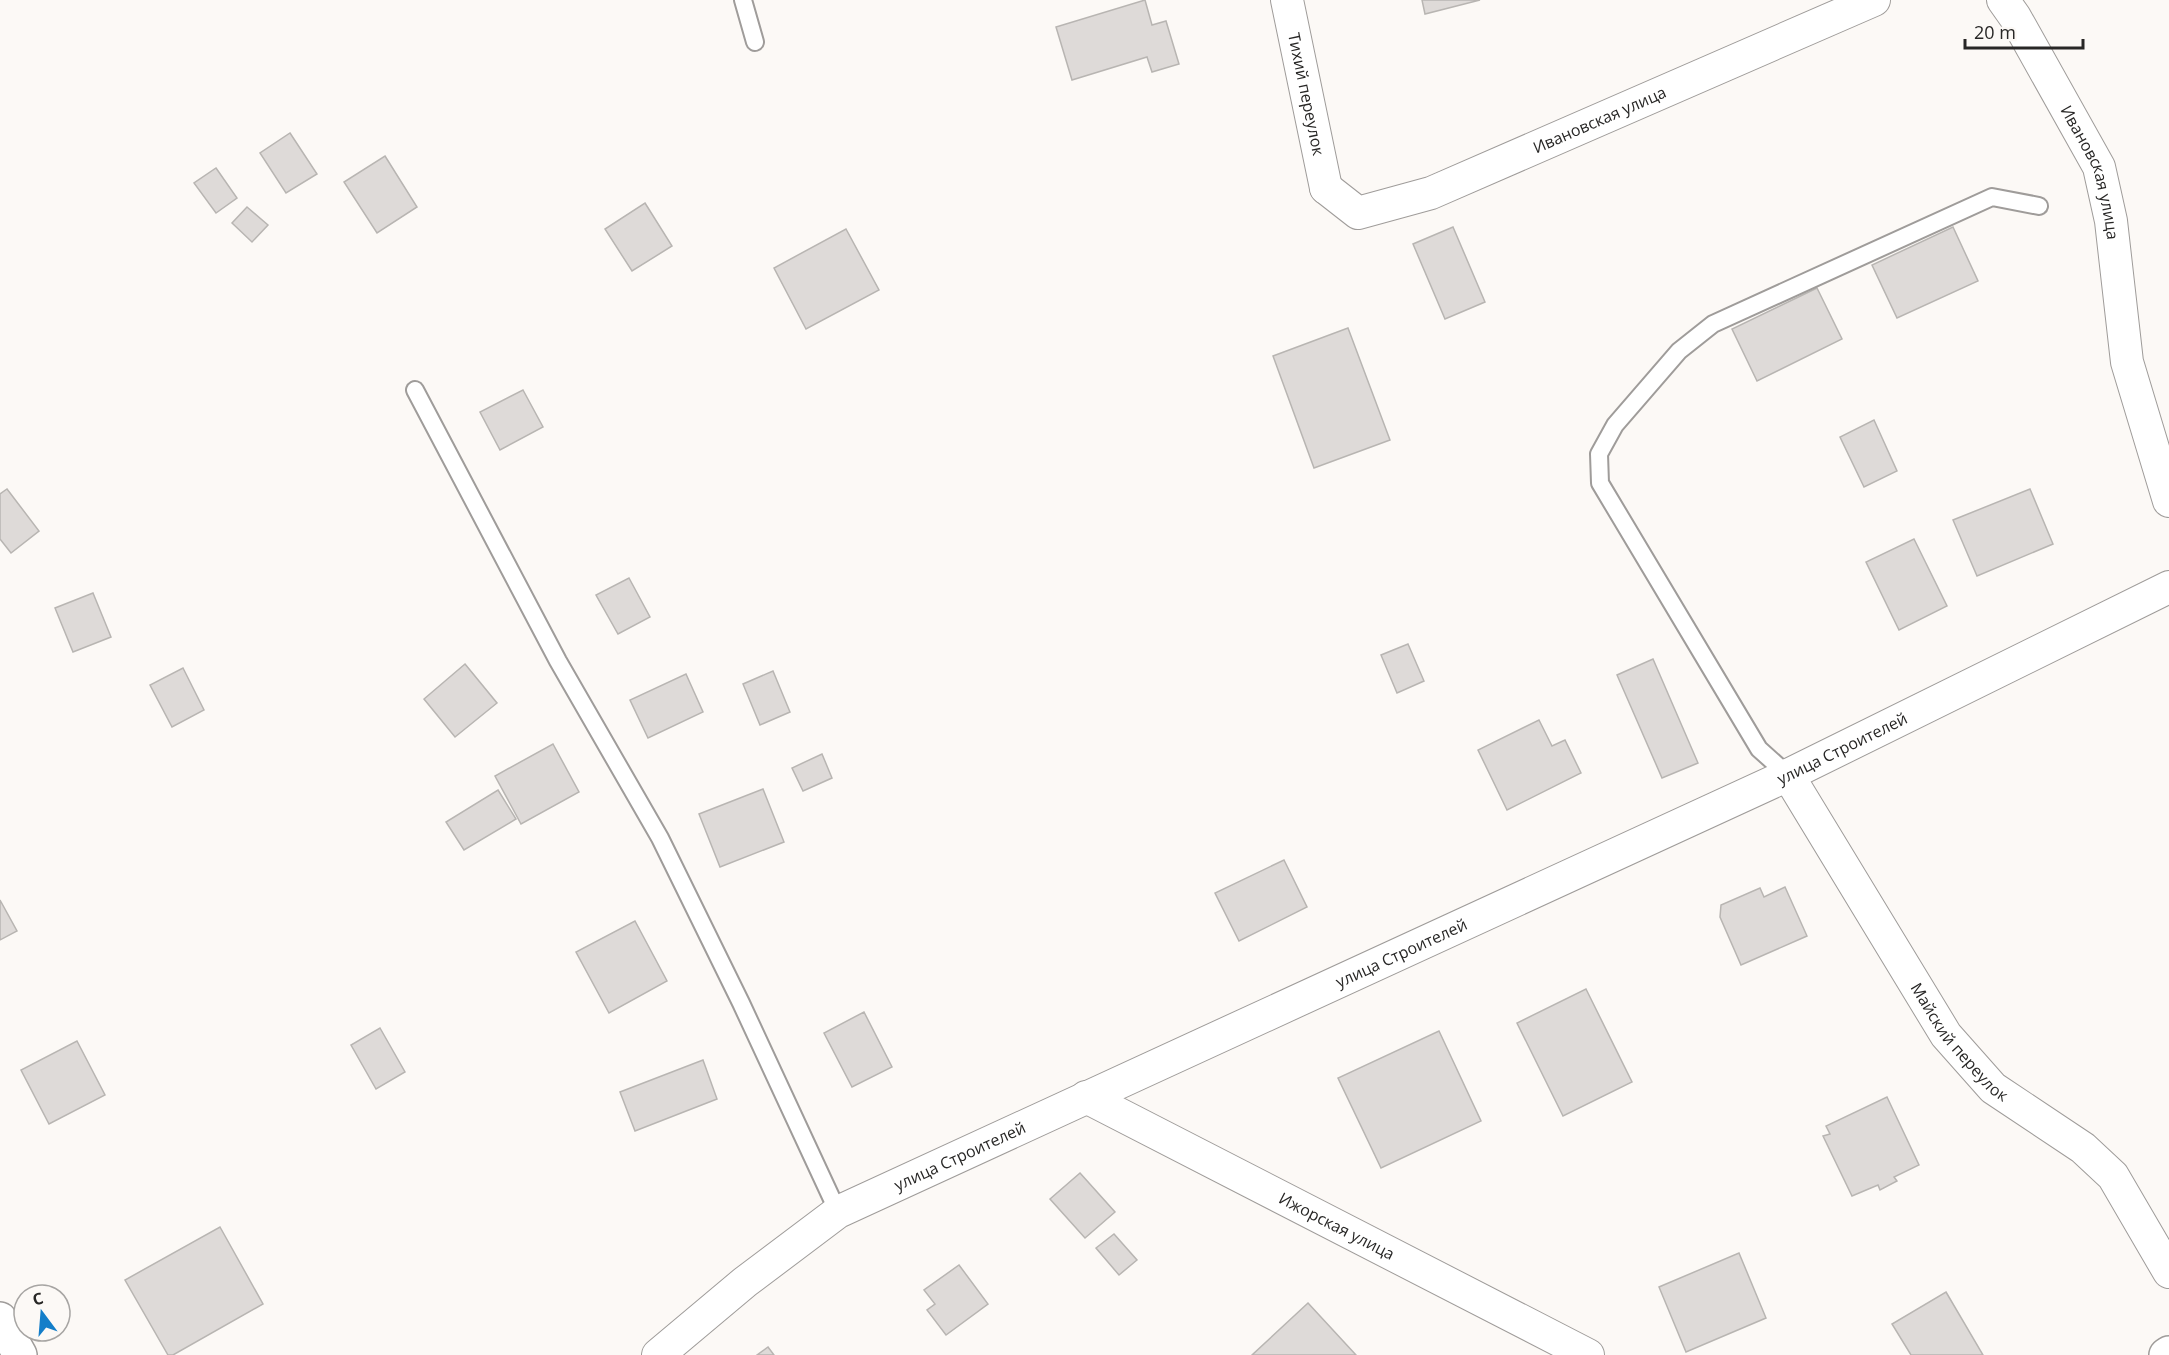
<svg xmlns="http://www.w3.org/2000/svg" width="2169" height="1355" font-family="'Open Sans',sans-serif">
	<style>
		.building { fill: #dedad8; stroke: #b8b5b2; stroke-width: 1.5 }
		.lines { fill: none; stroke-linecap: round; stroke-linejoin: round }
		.service-casing { stroke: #9f9c9a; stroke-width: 20 }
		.minor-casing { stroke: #9f9c9a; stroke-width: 34 }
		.tertiary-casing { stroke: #9f9c9a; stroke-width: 36 }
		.service { stroke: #fff; stroke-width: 16 }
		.minor { stroke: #fff; stroke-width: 32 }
		.tertiary { stroke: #fff; stroke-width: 33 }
		.labels { text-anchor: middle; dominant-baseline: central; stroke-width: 4.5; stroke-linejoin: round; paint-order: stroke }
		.street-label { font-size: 16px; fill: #282726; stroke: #fcf9f6 }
	</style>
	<rect width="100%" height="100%" fill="#fcf9f6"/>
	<g class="building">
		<path d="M1145,0L1152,25L1166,21L1179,64L1152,72L1147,57L1072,80L1056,27Z"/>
		<path d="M1422,0H1480L1425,14Z"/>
		<path d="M290,133L317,174L286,193L260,153Z"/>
		<path d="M385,156L417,207L377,233L344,182Z"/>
		<path d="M216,168L237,198L216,213L194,183Z"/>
		<path d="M645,203L672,246L632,271L605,229Z"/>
		<path d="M247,207L268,225L252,242L232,223Z"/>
		<path d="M1453,227L1485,302L1445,319L1413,244Z"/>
		<path d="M1953,227L1978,281L1897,318L1872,265Z"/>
		<path d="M846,229L879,290L806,329L774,268Z"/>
		<path d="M1817,288L1842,339L1757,381L1732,329Z"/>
		<path d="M1348,328L1390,440L1314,468L1273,356Z"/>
		<path d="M523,390L543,427L500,450L480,412Z"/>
		<path d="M1874,420L1897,471L1864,487L1840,437Z"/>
		<path d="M7,489L39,531L11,553L0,539V494Z"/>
		<path d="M2030,489L2053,544L1977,576L1953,520Z"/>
		<path d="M1914,539L1947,606L1899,630L1866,562Z"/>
		<path d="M629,578L650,617L618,634L596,595Z"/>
		<path d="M93,593L111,637L73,652L55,608Z"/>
		<path d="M1408,644L1424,681L1397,693L1381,655Z"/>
		<path d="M1653,659L1698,763L1662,778L1617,675Z"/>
		<path d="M465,664L497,703L455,737L424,699Z"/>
		<path d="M183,668L204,710L172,727L150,685Z"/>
		<path d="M773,671L790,712L760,725L743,684Z"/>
		<path d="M686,674L703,712L648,738L630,700Z"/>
		<path d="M1539,720L1552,746L1565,740L1581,773L1507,810L1478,750Z"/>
		<path d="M553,744L579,792L521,824L495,776Z"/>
		<path d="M822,754L832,778L803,791L792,768Z"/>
		<path d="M763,789L784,842L720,867L699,814Z"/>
		<path d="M498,790L516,819L464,850L446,822Z"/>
		<path d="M1284,860L1307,907L1239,941L1215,893Z"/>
		<path d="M1785,887L1807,936L1741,965L1720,917L1721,905L1760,888L1764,897Z"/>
		<path d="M0,900L17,931L0,940Z"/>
		<path d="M635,921L667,981L609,1013L576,952Z"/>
		<path d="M1586,989L1632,1082L1563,1116L1517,1023Z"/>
		<path d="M864,1012L892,1067L852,1087L824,1033Z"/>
		<path d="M380,1028L405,1072L376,1089L351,1045Z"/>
		<path d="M1439,1031L1481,1121L1381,1168L1338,1078Z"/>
		<path d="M77,1041L105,1095L49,1124L21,1070Z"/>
		<path d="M703,1060L717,1099L635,1131L620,1092Z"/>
		<path d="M1887,1097L1919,1165L1894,1177L1897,1181L1880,1190L1878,1185L1852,1196L1823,1136L1830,1134L1826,1126Z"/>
		<path d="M1080,1173L1115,1212L1085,1238L1050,1199Z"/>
		<path d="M220,1227L263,1304L173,1355H168L125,1280Z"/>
		<path d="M1114,1234L1137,1260L1119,1275L1096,1248Z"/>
		<path d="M1739,1253L1766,1318L1686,1352L1659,1287Z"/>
		<path d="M959,1265L988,1304L946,1335L927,1310L935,1304L924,1290Z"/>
		<path d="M1946,1292L1983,1355H1911L1892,1324Z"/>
		<path d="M1308,1303L1356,1355H1252Z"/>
		<path d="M768,1347L774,1355H757Z"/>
	</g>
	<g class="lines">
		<g class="service-casing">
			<g id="service">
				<path d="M743,0L755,42"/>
				<path d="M415,390L558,661L660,838L741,1003L838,1212"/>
				<path d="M1788,775L1759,749L1600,483L1599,454L1615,425L1679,351L1713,324L1992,197L2039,206"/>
			</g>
		</g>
		<g class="minor-casing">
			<g id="minor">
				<path id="s1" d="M1287,0L1326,188"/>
				<path id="s2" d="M2003,0L2015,17L2099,167L2111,221L2127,362L2169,501"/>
				<path id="s3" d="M1326,188L1358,213L1431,193L1874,0"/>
				<path id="s4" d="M1788,775L1946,1035L1993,1088L2083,1148L2113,1176L2169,1272"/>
				<path id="s5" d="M1086,1097L1588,1355"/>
				<path id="s6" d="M658,1355L745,1282L838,1212L1788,775L2169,587"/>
			</g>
		</g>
		<g class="tertiary-casing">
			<g id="tertiary">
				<path d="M0,1319L20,1355"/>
				<path d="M2166,1355L2169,1353"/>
			</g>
		</g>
		<use href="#service" class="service"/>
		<use href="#minor" class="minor"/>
		<use href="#tertiary" class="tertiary"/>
	</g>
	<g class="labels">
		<g class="street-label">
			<text stroke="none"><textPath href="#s1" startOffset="96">Тихий переулок</textPath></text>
			<text stroke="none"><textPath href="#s3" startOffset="300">Ивановская улица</textPath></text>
			<text stroke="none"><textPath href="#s2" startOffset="195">Ивановская улица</textPath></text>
			<text stroke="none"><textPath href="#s6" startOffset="1336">улица Строителей</textPath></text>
			<text stroke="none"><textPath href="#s6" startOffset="850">улица Строителей</textPath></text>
			<text stroke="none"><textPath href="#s4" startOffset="318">Майский переулок</textPath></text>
			<text stroke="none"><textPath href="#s6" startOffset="364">улица Строителей</textPath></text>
			<text stroke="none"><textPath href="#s5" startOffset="282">Ижорская улица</textPath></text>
		</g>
	</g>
	<g transform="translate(42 1313) rotate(344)"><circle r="28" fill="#fcf9f6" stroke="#a7a5a3" stroke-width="1.5"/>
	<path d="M0-4.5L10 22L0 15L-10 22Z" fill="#147ec9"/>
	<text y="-9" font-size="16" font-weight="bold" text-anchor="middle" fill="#282726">С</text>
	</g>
	<path d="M1965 39v9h118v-9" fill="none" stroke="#282726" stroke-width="3"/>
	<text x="1974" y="39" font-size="18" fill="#282726" stroke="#fcf9f6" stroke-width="4.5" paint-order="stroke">20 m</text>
</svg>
